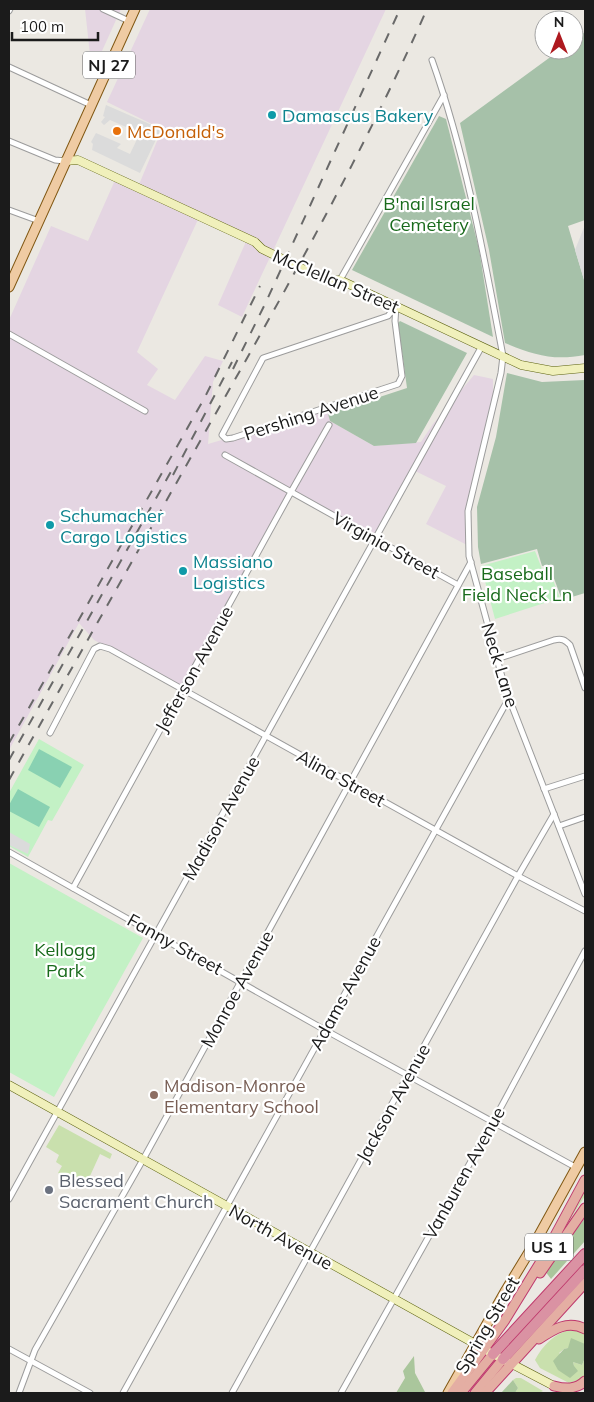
<svg xmlns="http://www.w3.org/2000/svg" width="594" height="1402" font-family="Mulish,sans-serif">
	<style>
		.industrial { fill: #e4d5e2 }
		.grass { fill: #c9e0ad }
		.forest { fill: #aac69c }
		.cemetery { fill: #a6c1a9 }
		.park { fill: #c3f1c5 }
		.pitch { fill: #89d1b2 }
		.parking { fill: #dbdbdb }
		.lines { fill: none; stroke-linecap: round; stroke-linejoin: round }
		.minor-casing { stroke: #9c9c9c; stroke-width: 7 }
		.secondary-casing { stroke: #5d6312; stroke-width: 9 }
		.primary-casing { stroke: #805712; stroke-width: 11 }
		.trunk-casing { stroke: #bf396d; stroke-width: 11 }
		.motorway-casing { stroke: #bf396d; stroke-width: 12 }
		.minor { stroke: #fff; stroke-width: 5 }
		.secondary { stroke: #f0f0bb; stroke-width: 8 }
		.primary { stroke: #efcba3; stroke-width: 9 }
		.trunk { stroke: #e4aea3; stroke-width: 9 }
		.motorway { stroke: #da92a3; stroke-width: 10 }
		.rail { stroke: #696969; stroke-width: 2; stroke-dasharray: 10 10; stroke-linecap: butt }
		.culture-dot { fill: #0f9aa8; stroke: #fff; stroke-width: 2 }
		.food-dot { fill: #e8710a; stroke: #fff; stroke-width: 2 }
		.education-dot { fill: #8d6e63; stroke: #fff; stroke-width: 2 }
		.worship-dot { fill: #6b7280; stroke: #fff; stroke-width: 2 }
		.labels { text-anchor: middle; dominant-baseline: central; stroke-width: 4.5; stroke-linejoin: round; paint-order: stroke }
		.shield { fill: #fff; stroke: #5f5f5f; stroke-width: 1 }
		.shield-label { font-size: 16px; font-weight: bold; fill: #1b1b1b }
		.culture-label { font-size: 18px; fill: #0d838f; stroke: #fff; text-anchor: start }
		.food-label { font-size: 18px; fill: #c56008; stroke: #fff; text-anchor: start }
		.park-label { font-size: 18px; fill: #186a1b; stroke: #fff }
		.street-label { font-size: 18px; fill: #1b1b1b; stroke: #fff }
		.education-label { font-size: 18px; fill: #785e54; stroke: #fff; text-anchor: start }
		.worship-label { font-size: 18px; fill: #5b616d; stroke: #fff; text-anchor: start }
	</style>
	<rect width="100%" height="100%" fill="#ebe8e2"/>
	<g class="industrial">
		<path d="M85,9H121L92,73Z"/>
		<path d="M150,9H386L242,317L218,305L248,237L201,213L137,352L158,369L147,385L175,400L205,356L223,361L213,382L208,444L327,409L330,421L374,446L421,442L433,424L474,375L493,379V410L465,529L469,546L426,524L446,486L413,470L376,536L294,490L182,689L94,640L79,623L9,750V320L51,226L88,241L116,178L138,187L162,129L107,102Z"/>
	</g>
	<g class="grass">
		<path d="M59,1125L112,1154L110,1159L100,1154L85,1187L58,1173L62,1166L56,1162L59,1155L46,1147Z"/>
		<path d="M585,1188V1196L557,1240Z"/>
		<path d="M571,1329L581,1331L585,1334V1348V1344L564,1349L559,1353L574,1366L573,1362L582,1365L585,1358V1374L582,1379L569,1383L540,1368L535,1360C543,1345 554,1334 571,1329Z"/>
		<path d="M516,1378H521L543,1391L539,1393H515L518,1388L513,1380Z"/>
	</g>
	<g class="forest">
		<path d="M585,1218V1241L551,1279L545,1271Z"/>
		<path d="M571,1338L585,1344V1358L582,1365L573,1362L574,1366L578,1371L570,1378L558,1370L553,1361L564,1349L568,1348Z"/>
		<path d="M414,1356L415,1373L425,1392L424,1393H396L405,1378L403,1371Z"/>
		<path d="M513,1380L518,1388L515,1393H501Z"/>
	</g>
	<g class="cemetery">
		<path d="M585,32V220L568,226L585,283V355C553,361 534,355 505,343L489,250L460,123L560,50H574V40Z"/>
		<path d="M439,116L446,119L479,249L493,337L352,270Z"/>
		<path d="M400,321L467,353L416,443L374,446L330,421L328,414L407,388L398,323Z"/>
		<path d="M507,373L542,382L585,380V593L562,600L549,565L542,566L537,549L481,564L478,547L477,507L496,437Z"/>
	</g>
	<g class="park">
		<path d="M535,551L542,569L548,567L560,598L495,619L481,566Z"/>
		<path d="M39,739L84,765L52,821L48,820L28,857L9,846V793Z"/>
		<path d="M9,863L143,938L54,1097L9,1072Z"/>
	</g>
	<g class="pitch">
		<path d="M39,749L72,767L60,788L28,770Z"/>
		<path d="M18,789L50,807L39,827L9,811V805Z"/>
	</g>
	<g class="parking">
		<path d="M106,105L161,129L140,173L92,150L93,144L91,142L96,133L121,144L117,148L130,154L140,133L110,120L104,125L101,122L105,117L103,116Z"/>
		<path d="M585,225V283L575,250Z"/>
		<path d="M9,832L30,844L28,854L9,845Z"/>
	</g>
	<g class="lines">
		<g class="minor-casing">
			<g id="minor">
				<path d="M103,9L129,21"/>
				<path d="M9,11L10,9"/>
				<path d="M432,60C466,156 484,256 503,356L501,373L468,511L469,556L505,688L585,894"/>
				<path d="M9,67L91,105"/>
				<path d="M9,141L55,160L65,161"/>
				<path d="M9,210L39,221"/>
				<path d="M340,280L444,95"/>
				<path d="M396,306L395,321L402,376L398,384L233,438L226,439L222,435L263,358L388,316Z"/>
				<path d="M9,334L145,411"/>
				<path d="M225,455L458,585"/>
				<path d="M497,659L554,640C562,638 565,640 570,645L585,688"/>
				<path d="M50,733L94,649L100,646L110,649L518,876L585,911"/>
				<path d="M544,789L585,776"/>
				<path d="M559,826L585,817"/>
				<path d="M9,852L325,1030L577,1168"/>
				<path d="M73,888L291,492L329,425"/>
				<path d="M9,1199L482,346"/>
				<path d="M9,1349L90,1393"/>
				<path d="M19,1393L35,1350L145,1156L471,562"/>
				<path d="M123,1393L509,698"/>
				<path d="M232,1393L518,876L554,814"/>
				<path d="M341,1393L493,1122L585,951"/>
			</g>
		</g>
		<g class="secondary-casing">
			<g id="secondary">
				<path d="M65,161L78,160L255,242L262,249L328,281L340,280L521,365L553,371L585,368"/>
				<path d="M9,1085L479,1346"/>
				<path d="M489,1352L554,1386"/>
			</g>
		</g>
		<g class="primary-casing">
			<g id="primary">
				<path d="M9,287L135,9"/>
				<path d="M448,1393L506,1290L537,1239L585,1152"/>
			</g>
		</g>
		<g class="trunk-casing">
			<g id="trunk">
				<path d="M540,1273L585,1208"/>
				<path d="M539,1339C554,1329 568,1320 585,1329"/>
				<path d="M554,1386C565,1389 576,1390 585,1381"/>
				<path d="M452,1393L505,1320L543,1258L585,1180"/>
				<path d="M461,1393L493,1354"/>
				<path d="M475,1393L503,1359"/>
				<path d="M485,1393L585,1283"/>
			</g>
		</g>
		<g class="motorway-casing">
			<g id="motorway">
				<path d="M493,1354L585,1254"/>
				<path d="M503,1359L585,1270"/>
			</g>
		</g>
		<use href="#minor" class="minor"/>
		<use href="#secondary" class="secondary"/>
		<use href="#primary" class="primary"/>
		<use href="#trunk" class="trunk"/>
		<use href="#motorway" class="motorway"/>
		<g class="rail">
			<path d="M233,369L266,302L400,9"/>
			<path d="M173,475L232,362"/>
			<path d="M9,743L205,397L260,286"/>
			<path d="M9,760L173,468"/>
			<path d="M9,780C75,662 142,544 208,427C286,290 363,153 427,9"/>
		</g>
	</g>
	<g class="culture-dot">
		<circle cx="272" cy="115" r="5"/>
		<circle cx="50" cy="525" r="5"/>
		<circle cx="183" cy="571" r="5"/>
	</g>
	<circle class="food-dot" cx="117" cy="131" r="5"/>
	<circle class="education-dot" cx="154" cy="1095" r="5"/>
	<circle class="worship-dot" cx="49" cy="1190" r="5"/>
	<g class="labels">
		<g class="shield">
			<rect x="83" y="51.5" width="52" height="27" rx="4"/>
			<rect x="525" y="1233.5" width="48" height="27" rx="4"/>
		</g>
		<g class="shield-label">
			<text x="109" y="65">NJ 27</text>
			<text x="549" y="1247">US 1</text>
		</g>
		<g class="culture-label">
			<text x="282" y="115">Damascus Bakery</text>
			<text x="60" y="515">Schumacher<tspan x="60" dy="21">Cargo Logistics</tspan></text>
			<text x="193" y="561">Massiano<tspan x="193" dy="21">Logistics</tspan></text>
		</g>
		<g class="food-label">
			<text x="127" y="131">McDonald's</text>
		</g>
		<g class="park-label">
			<text x="429" y="203">B'nai Israel<tspan x="429" dy="21">Cemetery</tspan></text>
			<text x="517" y="573">Baseball<tspan x="517" dy="21">Field Neck Ln</tspan></text>
			<text x="65" y="949">Kellogg<tspan x="65" dy="21">Park</tspan></text>
		</g>
		<g class="street-label">
			<text transform="translate(336 281) rotate(23)">McClellan Street</text>
			<text transform="translate(311 413) rotate(-18)">Pershing Avenue</text>
			<text transform="translate(386 545) rotate(29)">Virginia Street</text>
			<text transform="translate(500 665) rotate(73)">Neck Lane</text>
			<text transform="translate(194 669) rotate(-61)">Jefferson Avenue</text>
			<text transform="translate(341 778) rotate(29)">Alina Street</text>
			<text transform="translate(221 818) rotate(-61)">Madison Avenue</text>
			<text transform="translate(175 944) rotate(29)">Fanny Street</text>
			<text transform="translate(237 989) rotate(-61)">Monroe Avenue</text>
			<text transform="translate(345 993) rotate(-61)">Adams Avenue</text>
			<text transform="translate(393 1103) rotate(-61)">Jackson Avenue</text>
			<text transform="translate(464 1173) rotate(-61)">Vanburen Avenue</text>
			<text transform="translate(281 1237) rotate(29)">North Avenue</text>
			<text transform="translate(487 1325) rotate(-60)">Spring Street</text>
		</g>
		<g class="education-label">
			<text x="164" y="1085">Madison-Monroe<tspan x="164" dy="21">Elementary School</tspan></text>
		</g>
		<g class="worship-label">
			<text x="59" y="1180">Blessed<tspan x="59" dy="21">Sacrament Church</tspan></text>
		</g>
	</g>
	<rect width="594" height="1402" fill="none" stroke="#1b1b1b" stroke-width="20"/>
	<g transform="translate(559 35)"><circle r="24" fill="#ffffff" stroke="#a4a4a4"/>
	<path d="M0-4L9 19L0 12L-9 19Z" fill="#ae191f"/>
	<text y="-8" font-size="14" font-weight="bold" text-anchor="middle" fill="#1b1b1b">N</text>
	</g>
	<path d="M12 32v8h86v-8" fill="none" stroke="#1b1b1b" stroke-width="2.5"/>
	<text x="20" y="32" font-size="15" fill="#1b1b1b" stroke="#ffffff" stroke-width="4" paint-order="stroke">100 m</text>
</svg>
